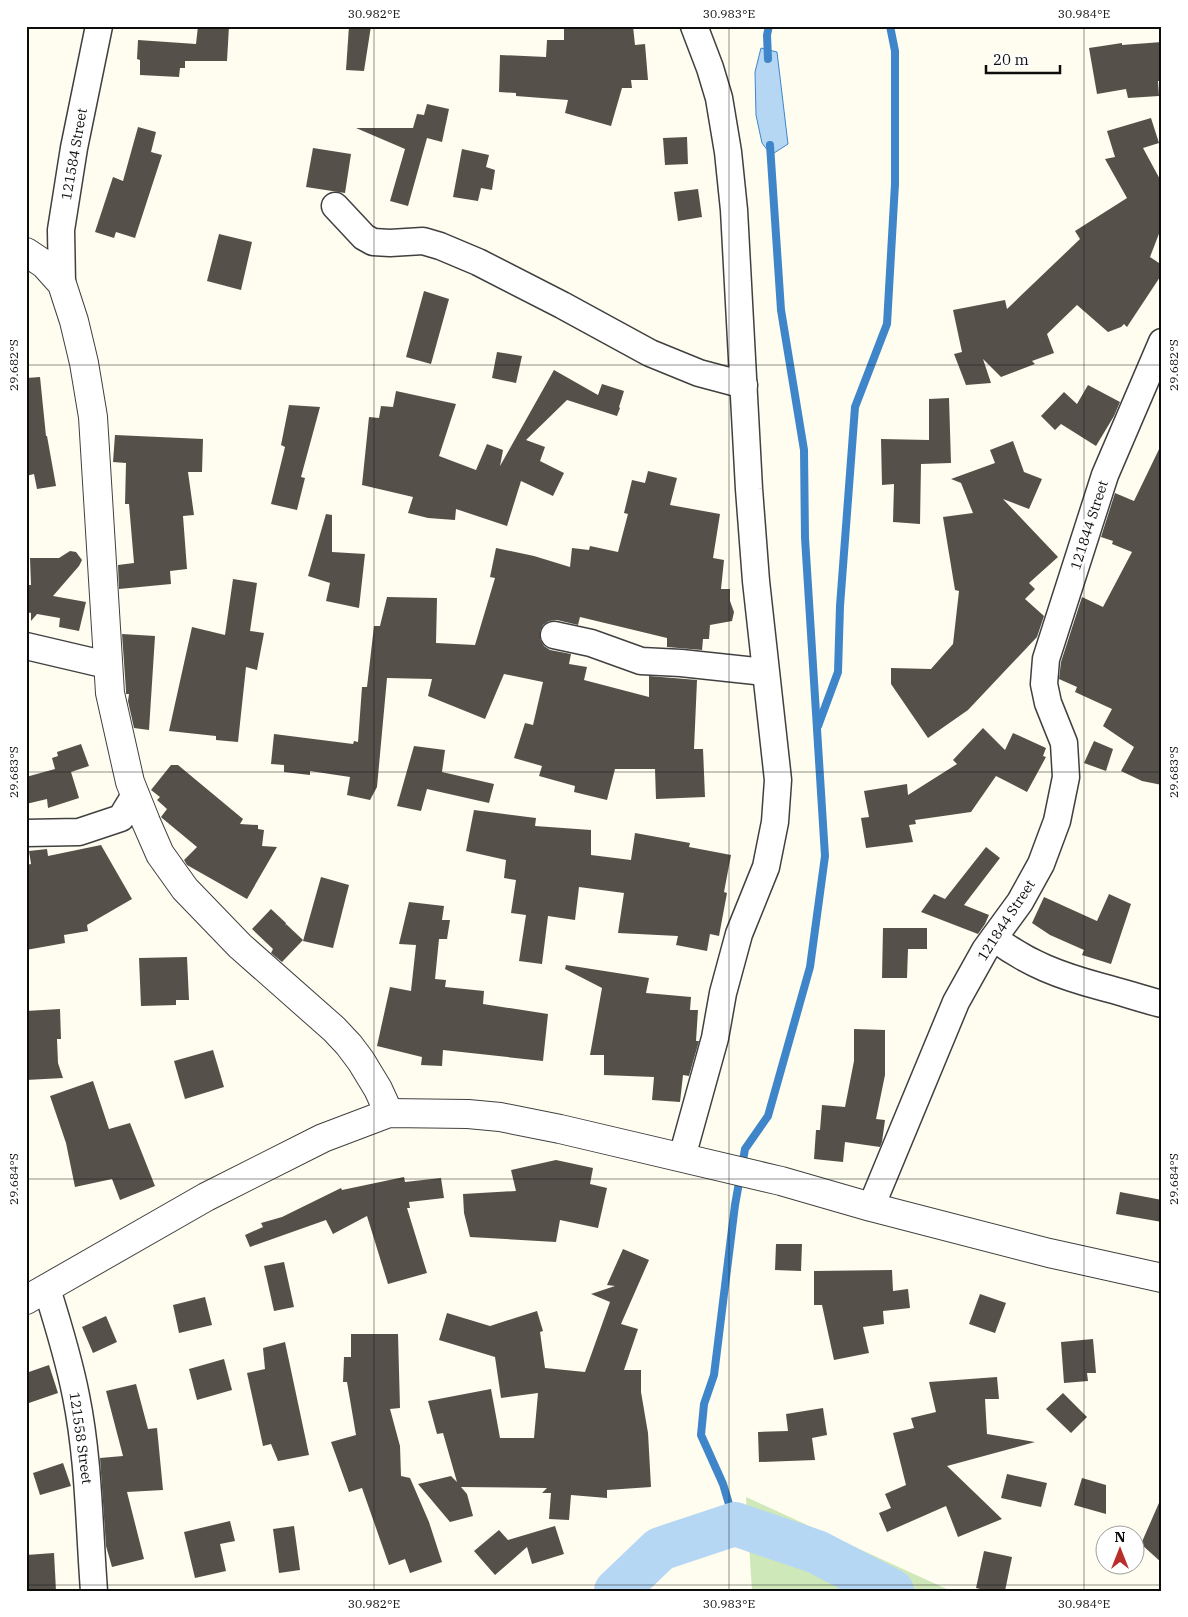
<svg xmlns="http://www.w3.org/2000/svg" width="1188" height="1617" font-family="'IBM Plex Serif',serif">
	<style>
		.green { fill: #cee8b9 }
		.water { fill: #b5d7f4; stroke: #3e86c9 }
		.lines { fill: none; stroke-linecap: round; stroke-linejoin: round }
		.stream { stroke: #3e86c9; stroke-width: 8 }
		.river { stroke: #b5d7f4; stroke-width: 44 }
		.building { fill: #56504a }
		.minor-casing { stroke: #404040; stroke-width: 29 }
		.tertiary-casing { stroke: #404040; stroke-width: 30 }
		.minor { stroke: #fff; stroke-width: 26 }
		.tertiary { stroke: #fff; stroke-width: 28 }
		.ticks { fill: none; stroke: #0d0d0d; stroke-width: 1; stroke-opacity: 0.45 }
		.labels { text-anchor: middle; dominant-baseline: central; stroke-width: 5; stroke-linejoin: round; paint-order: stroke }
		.street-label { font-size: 14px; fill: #0d0d0d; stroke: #fff }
		.neatline { fill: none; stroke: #0d0d0d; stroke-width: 2 }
		.ticks-label { font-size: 12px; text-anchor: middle; fill: #0d0d0d }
	</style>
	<rect width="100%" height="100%" fill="#fefdef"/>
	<path class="green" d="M746,1497L951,1591H752Z"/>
	<path class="water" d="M761,48L777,52L788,144L771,155L762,143L756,115L755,72Z"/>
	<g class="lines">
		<g class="stream">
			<path d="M768,59L767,35L769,26"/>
			<path d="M818,726L838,672L840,606L855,407L887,324L895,184V51L890,26"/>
			<path d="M735,1524L723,1484L701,1435L704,1404L714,1375L735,1205L745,1149L768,1116L810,967L825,856L805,538L804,450L781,310L770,145"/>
		</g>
		<path class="river" d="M616,1591L660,1549L735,1524L817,1552L892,1591"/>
	</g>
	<g class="building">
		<path d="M198,26H229L227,61H185V68H180L179,77L140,75V60L137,59L138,40L196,44Z"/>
		<path d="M349,26H371L364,71L346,70Z"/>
		<path d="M564,26H633L635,45L645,44L648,80H631L632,88H622L611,126L565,113L568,100L516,96V93L499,92L500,55L546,57L547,40H564Z"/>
		<path d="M1162,42V81H1158L1159,96L1128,98L1126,89L1097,94L1089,48L1122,43V45Z"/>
		<path d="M427,104L449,109L442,142L427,138L408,206L390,201L405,149L356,128H413L417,114L424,115Z"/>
		<path d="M1151,118L1159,143L1143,148L1162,183V226L1150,257L1162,265V274L1127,327L1124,324L1121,327L1108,332L1077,305L1047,334L1054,353L1032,361L1035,364L1001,377L983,359L991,383L966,385L954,354L962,352L953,310L1005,300L1007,309L1080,239L1075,231L1127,198L1105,159L1115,157L1107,131Z"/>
		<path d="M138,127L156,132L151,152L162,155L135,238L116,232L114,238L95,232L113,177L123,181Z"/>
		<path d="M687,137L688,164L665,165L663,138Z"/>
		<path d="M313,148L351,154L345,193L306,187Z"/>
		<path d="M462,149L489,155L486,167L495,170L492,190L481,188L478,201L453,197Z"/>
		<path d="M698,189L702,217L678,221L674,192Z"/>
		<path d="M219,234L252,242L241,290L207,281Z"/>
		<path d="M424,291L449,299L431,364L406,357Z"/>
		<path d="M497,352L522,356L516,383L492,378Z"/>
		<path d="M554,370L598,395L602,384L624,391L619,407L620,408L617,416L567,400L526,440L545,447L540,461L564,473L553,496L521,481L507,526L456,509L455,520L428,518L408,513L413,497L362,485L369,417L379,418L381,406L393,407L396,391L456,404L439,456L476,470L487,444L503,450L500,466Z"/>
		<path d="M40,377L46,436H47L56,486L37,489L34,474L26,476V378Z"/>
		<path d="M1088,385L1120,402L1114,416L1096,446L1061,424L1055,430L1041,416L1064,392L1077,404Z"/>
		<path d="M949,398L951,463L921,464L920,524L893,522L894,484L882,485L881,439L929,440V399Z"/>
		<path d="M289,405L320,407L301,477L305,478L297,510L271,504L285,447L281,445Z"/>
		<path d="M115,435L203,439L202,472H188L194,515L183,516L187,569L170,571L171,584L119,589L118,565L134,563L129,504H125L126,463L113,462Z"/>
		<path d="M1013,441L1024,472L1042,479L1029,509L1003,499L1058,557L1029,583L1035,589L1025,599L1044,616L1037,637L968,710L928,738L891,684V668L931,669L953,644L959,591L955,590L943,517L973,513L961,483L951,479L995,463L990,450Z"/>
		<path d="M1162,443V785L1142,781L1121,771L1134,747L1103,726L1112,709L1075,692L1077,687L1059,679L1061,662L1082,597L1103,607L1132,552L1112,544L1113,541L1101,537L1115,493L1134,501Z"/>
		<path d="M648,471L677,478L670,505L720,514L713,558L724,560L721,589H730V601L734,612L732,621L710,625L709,639H703L702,650L667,647V638L580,617L578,625L557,620L549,621L543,625L540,631V639L544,646L550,650L571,654L569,664L587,667L584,680L649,697V676L697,680L694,749H703L705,797L656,799L655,769H615L607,800L574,792L575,786L539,776L542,766L514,758L525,723L533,725L543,682L504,674L485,719L428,696L432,679L387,678L377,787L370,800L347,795L350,777L310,771V775L284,772V765L271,764L274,734L353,744L354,741L358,742L362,687H367L374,626H380L387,597L437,598L436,643L475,645L495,578L490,577L496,548L534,556L570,567L572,548L589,550L590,546L618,552L628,514L624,513L632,480L645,483Z"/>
		<path d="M326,514L332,515V552L365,554L359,608L326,601L330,583L308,576Z"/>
		<path d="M70,551L76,552L82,560L79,566L53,596L86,602L79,631L59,627L60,618L37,614L31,621V613L26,612V585H31L30,558H59Z"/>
		<path d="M233,579L257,583L250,631L264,633L257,670L246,667L238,742L216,740V736L169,731L192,627L225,635Z"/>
		<path d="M122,634L155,636L149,730L134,728L128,701L129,694H126V691Z"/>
		<path d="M983,728L1005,750L1013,733L1046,748L1043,756L1046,757L1027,792L996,776L971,812L915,820L916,824L909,825L913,842L866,848L861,818L869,817L864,791L907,784L908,795L957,764L953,760Z"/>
		<path d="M1094,741L1113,749L1106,771L1084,763Z"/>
		<path d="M81,744L89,766L71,772L79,798L48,808L47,799L26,804V777L55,769L52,758L58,756L57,752Z"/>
		<path d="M414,746L445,750L442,772L494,784L489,803L427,789L421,811L397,806Z"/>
		<path d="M171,765H178L243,819L240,824L258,825V829L264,830L262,846L277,847L247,899L187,865L184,860L197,847L162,818L161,817L167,809L157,800L160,797L151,790Z"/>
		<path d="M474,810L536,818L535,826L591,830V855L631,860L635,833L690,843L689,847L731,855L724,892L727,893L719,936L710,934L707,951L676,945L678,936L618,933L624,893L579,887L575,920L548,916L542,964L519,961L526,915L511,913L516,880L504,878L506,860L466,851Z"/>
		<path d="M101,845L132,899L87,925L88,931L64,935L65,943L26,950V865L31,864L29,851L47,849L48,856Z"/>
		<path d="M986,847L1000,858L964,905L989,915L985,924L978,934L921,912L934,894L945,899Z"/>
		<path d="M321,877L349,885L333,948L303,941Z"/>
		<path d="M1109,894L1131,904L1111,964L1082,955L1084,950L1050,935L1032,923L1044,897L1097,921Z"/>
		<path d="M409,902L444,906L442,920H450L447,939H439L435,979L446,980L445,987L484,991L483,1004L548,1014L543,1061L443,1050L442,1066L421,1065L422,1057L377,1046L390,987L411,991L416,945L399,944Z"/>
		<path d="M271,909L286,923L285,926L286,924L303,940L282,962L271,953L273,949L252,929Z"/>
		<path d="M883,928H927V949H908L907,978H882Z"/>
		<path d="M187,957L189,1000H176V1005L141,1006L139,958Z"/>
		<path d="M566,965L649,978L646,993L691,997L690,1010H698L696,1041H699L689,1076L683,1075L680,1102L652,1100L654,1077L604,1075V1055H590L602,988L565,969Z"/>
		<path d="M60,1009L61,1039H57L58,1063L63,1078L26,1080V1011Z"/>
		<path d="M854,1029L885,1030V1075L876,1119L885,1120L882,1142L880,1147L845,1142L843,1162L814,1159L816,1130H820L822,1105L845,1107L854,1061Z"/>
		<path d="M213,1050L224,1087L185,1099L174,1061Z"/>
		<path d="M93,1081L109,1129L130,1123L155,1186L120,1200L112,1179L75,1187L66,1143L50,1096Z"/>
		<path d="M556,1160L593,1168L590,1184L607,1188L598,1228L560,1220L556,1242L470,1237L464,1213L463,1194L516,1191L511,1170Z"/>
		<path d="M404,1177L405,1182L441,1178L444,1198L409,1202L410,1208H407L427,1273L388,1284L367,1216L333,1234L326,1220L250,1247L245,1235L263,1227L261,1223L282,1217L341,1188L342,1190Z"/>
		<path d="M1120,1192L1162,1200V1222L1116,1214Z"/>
		<path d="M776,1244H802L801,1271L775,1270Z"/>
		<path d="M623,1249L649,1260L621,1324L638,1329L624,1370H641V1392L648,1433L651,1487L607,1490V1498L571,1495L569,1520L549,1519L551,1493H542L547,1488L461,1487L467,1494L473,1516L450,1522L418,1484L451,1476L457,1482L443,1433L437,1434L428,1401L491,1389L500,1438H534L538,1393L501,1398L495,1357L439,1340L447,1313L490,1326L537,1311L543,1331L540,1332L545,1368L585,1372L610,1302L591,1294L615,1286L607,1285Z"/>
		<path d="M284,1262L294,1307L274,1311L264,1266Z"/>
		<path d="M892,1270L893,1291L908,1289L910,1308L883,1311L884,1324L863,1327L869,1353L834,1360L822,1305H814V1271Z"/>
		<path d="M980,1294L1006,1303L995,1333L969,1324Z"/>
		<path d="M205,1297L212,1325L179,1333L173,1305Z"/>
		<path d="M106,1316L117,1342L93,1353L82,1327Z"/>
		<path d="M351,1334H398L400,1408L390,1409L400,1446L401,1476L410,1478L429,1522L442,1562L410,1573L405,1559L389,1565L362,1488L349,1492L331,1442L356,1435L347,1382H343L344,1357H351Z"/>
		<path d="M1093,1339L1096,1373H1087L1088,1381L1064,1383L1061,1342Z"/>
		<path d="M285,1342L309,1455L278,1461L271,1444L263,1446L247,1373L265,1369L263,1348Z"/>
		<path d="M224,1359L232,1390L197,1400L189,1369Z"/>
		<path d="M49,1365L58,1393L26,1404V1373Z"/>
		<path d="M997,1377L999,1399H985L987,1434L1035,1442L947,1466L1002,1519L958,1537L946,1506L887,1532L879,1513L891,1508L885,1494L906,1485L893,1433L914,1428L911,1418L936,1412L929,1382Z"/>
		<path d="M136,1384L148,1429L157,1428L163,1490L127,1492L144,1559L112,1567L106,1546L100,1458L123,1456L106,1391Z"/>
		<path d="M1063,1393L1087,1417L1071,1433L1046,1409Z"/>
		<path d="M823,1408L827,1435L812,1438L815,1460L759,1462L758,1432L788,1431L786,1414Z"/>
		<path d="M63,1463L71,1486L40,1495L33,1473Z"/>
		<path d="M1007,1474L1047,1483L1041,1507L1001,1498Z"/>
		<path d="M1082,1478L1106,1485V1514L1074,1505Z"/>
		<path d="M1162,1496V1563L1141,1544Z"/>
		<path d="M230,1521L235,1541L220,1544L226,1571L195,1578L184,1532Z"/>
		<path d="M294,1526L300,1570L279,1573L273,1529Z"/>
		<path d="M555,1526L564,1554L532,1564L527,1547L495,1575L474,1551L499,1530L508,1540Z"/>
		<path d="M984,1551L1012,1557L1005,1591H988L976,1588Z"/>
		<path d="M54,1553L56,1591H28L26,1555Z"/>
	</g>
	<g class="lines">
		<g class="minor-casing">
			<g id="minor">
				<path d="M335,206L364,237L373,242L390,243L423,241L440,246L478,262L562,305L650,353L699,373L744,385"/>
				<path d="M62,284L61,230L74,148L99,26"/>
				<path d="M554,635L591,643L641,661L681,663L765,672"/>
				<path d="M26,646L107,665"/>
				<path d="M26,833L79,832L121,818L135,795"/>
				<path d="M994,938C1028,964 1061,976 1102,987C1122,992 1142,999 1162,1004"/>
				<path d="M682,1157L715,1038L723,993L739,934L766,867L775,822L778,780L756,581L749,489L734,210L728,152L719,98L710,68L694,26"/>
				<path d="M871,1207L956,1002L985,950L1020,902L1041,864L1057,821L1066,777L1064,743L1048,703L1044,684L1046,659L1105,475L1162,342"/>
				<path d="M47,1289C58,1324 69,1360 76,1396C89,1460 89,1526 94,1591"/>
			</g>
		</g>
		<g class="tertiary-casing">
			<g id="tertiary">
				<path d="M26,252L44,264L62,284L74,321L84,363L93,417L110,693L130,782L146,822L160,854L185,889L240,946L334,1029L349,1045L361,1061L378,1089L389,1113"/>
				<path d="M26,1300L206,1197L323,1138L389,1113L468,1114L500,1117L560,1129L781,1181L871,1207L1049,1253L1162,1278"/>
			</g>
		</g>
		<use href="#minor" class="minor"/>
		<use href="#tertiary" class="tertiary"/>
	</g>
	<path class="ticks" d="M374,26V1591M729,26V1591M1084,26V1591M26,365H1162M26,772H1162M26,1179H1162M26,1585H1162"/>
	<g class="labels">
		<g class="street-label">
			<text transform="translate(74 154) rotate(-80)">121584 Street</text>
			<text transform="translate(1089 525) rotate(-72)">121844 Street</text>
			<text transform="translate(1006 920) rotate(-57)">121844 Street</text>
			<text transform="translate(81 1438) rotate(82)">121558 Street</text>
		</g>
	</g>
	<rect width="1188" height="1617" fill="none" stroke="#ffffff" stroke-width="55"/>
	<g transform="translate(1120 1550)"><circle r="24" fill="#ffffff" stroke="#9e9e9e"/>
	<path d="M0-4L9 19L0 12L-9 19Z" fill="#b92e2a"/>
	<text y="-8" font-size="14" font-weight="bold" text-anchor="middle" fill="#0d0d0d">N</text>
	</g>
	<path d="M986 65v8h74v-8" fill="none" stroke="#0d0d0d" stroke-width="2.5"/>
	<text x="993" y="65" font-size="15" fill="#0d0d0d" stroke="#ffffff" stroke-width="4" paint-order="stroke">20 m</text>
	<rect x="28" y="28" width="1132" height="1562" class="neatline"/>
	<g class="ticks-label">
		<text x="374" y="18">30.982°E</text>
		<text x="729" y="18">30.983°E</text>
		<text x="1084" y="18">30.984°E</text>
		<text transform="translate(14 365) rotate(-90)" y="4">29.682°S</text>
		<text transform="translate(1174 365) rotate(-90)" y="4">29.682°S</text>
		<text transform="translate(14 772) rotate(-90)" y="4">29.683°S</text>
		<text transform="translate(1174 772) rotate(-90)" y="4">29.683°S</text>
		<text transform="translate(14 1179) rotate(-90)" y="4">29.684°S</text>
		<text transform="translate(1174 1179) rotate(-90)" y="4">29.684°S</text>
		<text x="374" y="1608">30.982°E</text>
		<text x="729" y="1608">30.983°E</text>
		<text x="1084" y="1608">30.984°E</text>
	</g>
</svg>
